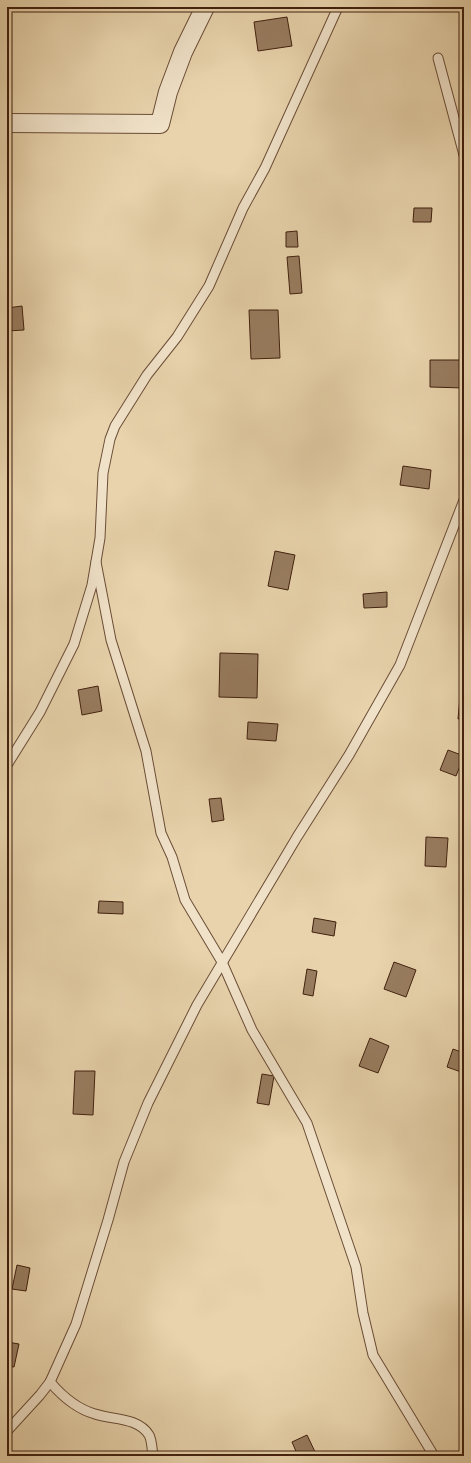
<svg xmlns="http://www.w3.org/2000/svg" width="471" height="1463" font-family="Cardo,serif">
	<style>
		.building { fill: #987d60; stroke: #41200e }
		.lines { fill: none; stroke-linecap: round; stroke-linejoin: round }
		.lane-casing { stroke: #6b4d36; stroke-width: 11 }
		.street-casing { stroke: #6b4d36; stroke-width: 20 }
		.lane { stroke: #f0e2c9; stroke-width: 9 }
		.street { stroke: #f0e2c9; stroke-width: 18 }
	</style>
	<rect width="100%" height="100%" fill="#e8d3ac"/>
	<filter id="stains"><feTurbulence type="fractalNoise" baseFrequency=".005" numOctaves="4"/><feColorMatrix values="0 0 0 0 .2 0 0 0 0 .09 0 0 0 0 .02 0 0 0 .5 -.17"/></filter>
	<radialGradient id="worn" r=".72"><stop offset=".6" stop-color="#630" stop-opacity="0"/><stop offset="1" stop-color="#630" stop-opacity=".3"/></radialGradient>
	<g class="building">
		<path d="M287,17L292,46L258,51L254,22Z"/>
		<path d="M414,208H432L431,222H413Z"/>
		<path d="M297,231L298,247H286V232Z"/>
		<path d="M299,256L302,293L290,294L287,257Z"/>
		<path d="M22,306L24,330L7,331V308Z"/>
		<path d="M249,310H278L280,358L251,359Z"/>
		<path d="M430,360H464V388L430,387Z"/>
		<path d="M403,466L431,470L429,489L400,485Z"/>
		<path d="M275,551L295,555L288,590L268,586Z"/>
		<path d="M387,592V607L364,608L363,594Z"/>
		<path d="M220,653L258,654L257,698L219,697Z"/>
		<path d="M98,686L102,711L82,715L78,690Z"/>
		<path d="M460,697H464V719H458Z"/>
		<path d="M248,722L278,724L276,741L247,739Z"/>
		<path d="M448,750L464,756L456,776L440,770Z"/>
		<path d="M221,798L224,820L212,822L209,799Z"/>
		<path d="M426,837L448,838L446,867L425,866Z"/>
		<path d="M99,901L123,902V914L98,913Z"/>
		<path d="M314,918L336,922L334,936L312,932Z"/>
		<path d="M394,962L416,970L406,997L384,989Z"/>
		<path d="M307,969L317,971L313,996L303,994Z"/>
		<path d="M370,1038L389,1046L378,1073L359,1066Z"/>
		<path d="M453,1049L464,1053V1073L447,1067Z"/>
		<path d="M75,1071H95L93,1115L73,1114Z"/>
		<path d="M262,1074L274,1076L269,1105L257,1103Z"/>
		<path d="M17,1265L30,1268L26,1291L12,1289Z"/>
		<path d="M7,1342L19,1344L14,1367L7,1366Z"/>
		<path d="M307,1435L317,1456H298L292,1442Z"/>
	</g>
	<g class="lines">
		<g class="lane-casing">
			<g id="lane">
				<path d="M438,58L464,155"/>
				<path d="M96,562L111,640L146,751L161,833L172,857L185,900L222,962L252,1030L307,1123L356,1267L363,1313L373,1355L434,1456"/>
				<path d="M7,765L40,712L74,644L92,585L100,538L103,473L110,439L115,426L147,375L177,337L209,286L243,208L265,168L338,7"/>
				<path d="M50,1382C62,1396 77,1409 95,1414C112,1420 138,1417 149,1435C152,1440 152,1450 153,1456"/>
				<path d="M7,1431L40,1395L50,1382L76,1324L108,1220L124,1162L148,1103L197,1005L297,837L349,755L400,665L464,500"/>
			</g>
		</g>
		<g class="street-casing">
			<path id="street" d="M7,123L160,124L168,92L183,52L205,7"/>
		</g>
		<use href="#lane" class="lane"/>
		<use href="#street" class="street"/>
	</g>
	<rect width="471" height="1463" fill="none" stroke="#e8d3ac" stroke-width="24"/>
	<rect x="8" y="8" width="455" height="1447" fill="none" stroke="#41200e" stroke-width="2"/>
	<rect x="12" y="12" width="447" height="1439" fill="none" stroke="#41200e"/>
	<rect width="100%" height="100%" filter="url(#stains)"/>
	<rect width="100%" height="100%" fill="url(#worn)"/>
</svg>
